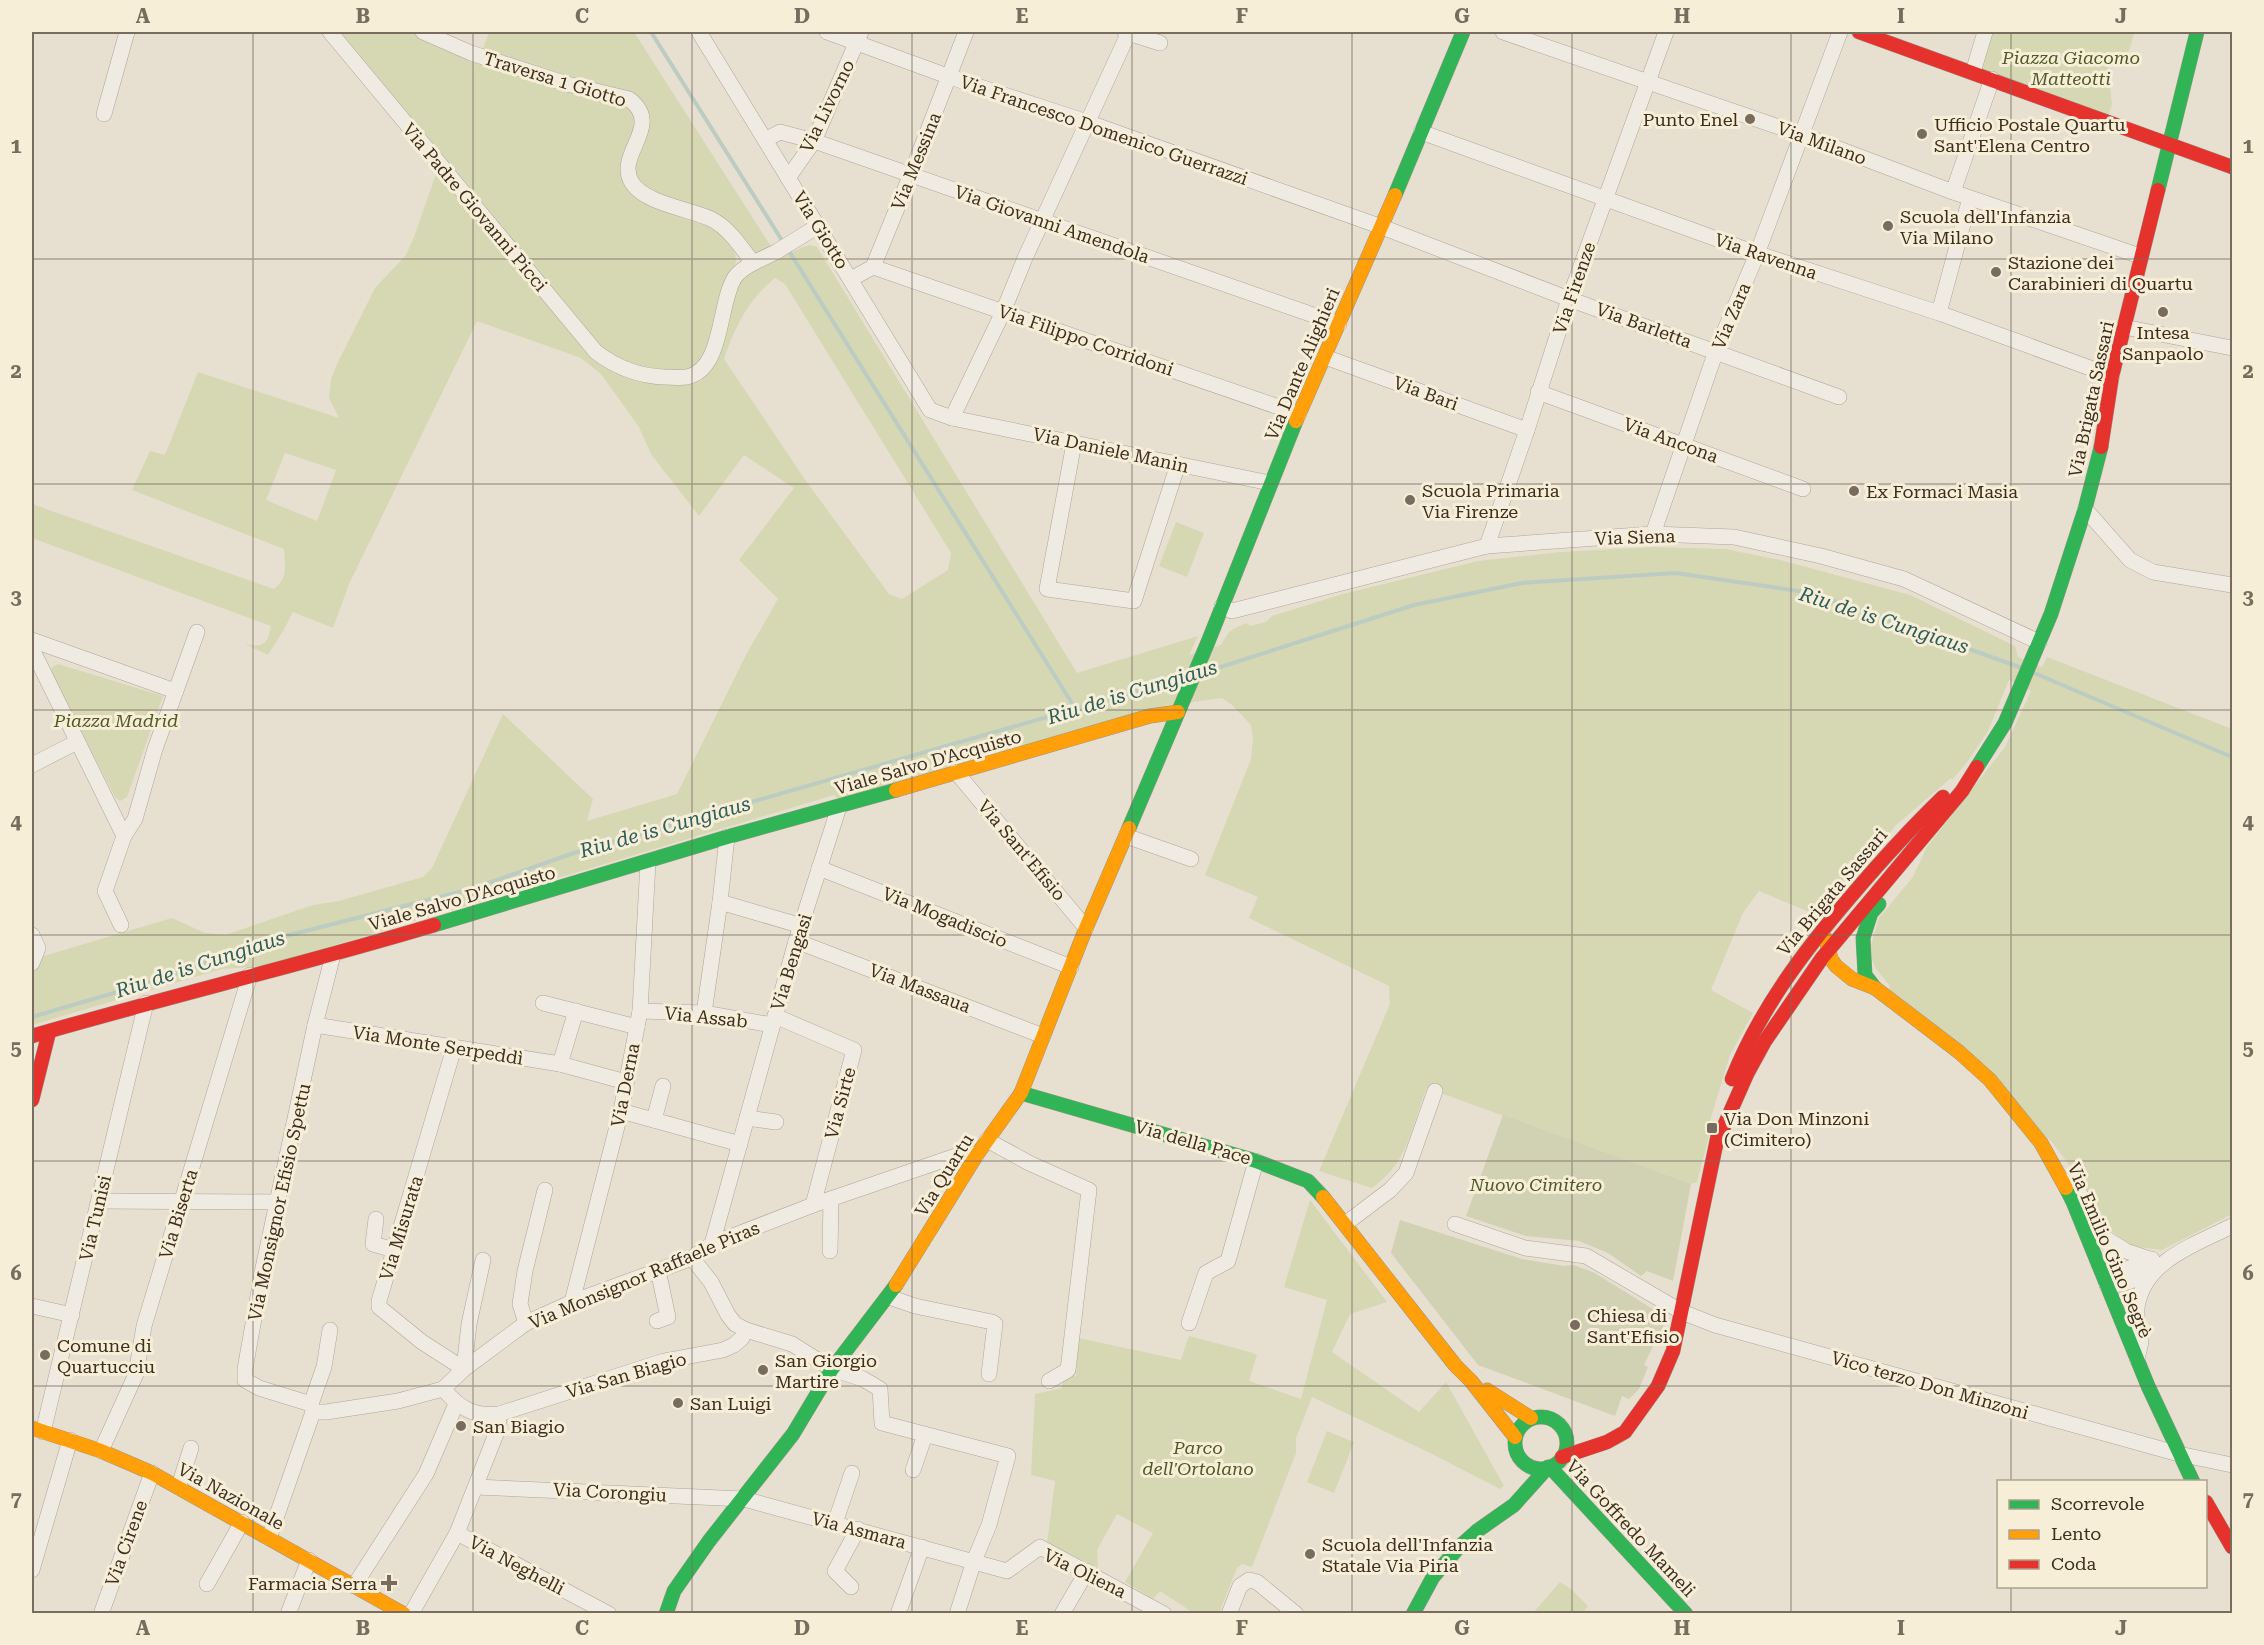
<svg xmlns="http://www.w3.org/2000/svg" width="2264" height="1645" font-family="'Roboto Serif',serif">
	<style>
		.green { fill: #d6d7b3; fill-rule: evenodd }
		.cemetery { fill: #d1d1b3 }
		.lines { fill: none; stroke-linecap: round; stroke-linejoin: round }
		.stream { stroke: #bcccc2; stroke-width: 4 }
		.street-casing { stroke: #ada599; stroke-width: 16 }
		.fast-casing { stroke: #9c958a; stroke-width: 15 }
		.slow-casing { stroke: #9c958a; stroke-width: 15 }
		.jam-casing { stroke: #9c958a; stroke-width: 15 }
		.street { stroke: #efebe3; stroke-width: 15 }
		.fast { stroke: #30b455; stroke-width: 14 }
		.slow { stroke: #ff9f0a; stroke-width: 14 }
		.jam { stroke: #e5322d; stroke-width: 14 }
		.grid { fill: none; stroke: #786c5e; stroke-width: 1.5; stroke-opacity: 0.55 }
		.poi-dot { fill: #786c5e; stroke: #f7eed8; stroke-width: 2 }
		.labels { text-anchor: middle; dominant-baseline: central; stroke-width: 6; stroke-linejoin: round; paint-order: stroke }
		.park-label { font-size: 18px; font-style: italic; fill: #4d5a26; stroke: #f7eed8 }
		.street-label { font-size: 18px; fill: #3d2e20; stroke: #f7eed8 }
		.poi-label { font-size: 18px; fill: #3d2e20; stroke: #f7eed8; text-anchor: start }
		.water-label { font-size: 20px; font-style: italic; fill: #2f5d5a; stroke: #f7eed8 }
		.neatline { fill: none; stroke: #786c5e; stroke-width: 2 }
		.grid-label { font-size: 20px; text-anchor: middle; font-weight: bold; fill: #786c5e }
	</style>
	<rect width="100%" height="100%" fill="#e7e0d1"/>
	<g class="green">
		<path d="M335,32H410L454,51L626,104L637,120L624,175L707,223L727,240L735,252L736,261C726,293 721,335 699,362C687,376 648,371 632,365C622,362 612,356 602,352L456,175L416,123L403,112Z"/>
		<path d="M489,32H634L772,248L755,254L646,190L633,171L645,112L592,85L483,49Z"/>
		<path d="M1989,32H2135L2126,59L2112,55L2108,70L2112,104L2107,120L1977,71Z"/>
		<path d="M437,171L609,369C628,379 649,384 671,384C679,385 690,386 698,382C722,370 725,303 742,278C748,271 792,253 803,247L810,245L817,247L1077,673L1198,636L1189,655L1221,645C1228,631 1233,628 1247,623L1250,626L1266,622L1272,616L1343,594L1478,561L1560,552L1654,547L1725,549L1780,560L1910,595L2015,646L2018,657L2042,667L2047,657L2232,729V1214L2162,1250L2131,1246L2103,1225L2078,1177L2052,1142L1889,989L1890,986L1876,969L1872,959L1871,945L1879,918L1913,877L1927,847L2005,747L2031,691L2009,680L1988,731L1968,761L1952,780L1951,778L1895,826L1881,847L1821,917L1759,891L1743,913L1711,990L1753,1013L1730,1055L1709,1124L1712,1125L1697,1182L1691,1184L1427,1088C1410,1128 1410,1161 1372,1188L1319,1171L1390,1004L1389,986L1249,918L1258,897L1205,875L1251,759L1253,738L1251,725L1232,705L1222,698L1164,706L841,801L834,795L265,966L222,969L32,1025V956L37,958L172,918L205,933L225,935L313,905L339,901L423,877L432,868L503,714L593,799L587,821L677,794L747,653L778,599L739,560L794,488L744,455L699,516L651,454L639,427L601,374L581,358L477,321L349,584L333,628L293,612L283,631L268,655L245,644C263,648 268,644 271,626L32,538V504L274,589C288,578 285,566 284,549L132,490L150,451L165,455L198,372L339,418L329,398L331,379L337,364L375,288L406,255L414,237ZM775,278L785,284L951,553L948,570L902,599L889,594L806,481L724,359C735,326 748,300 775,278ZM285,453L336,470L317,521L266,500Z"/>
		<path d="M1176,522L1204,533L1187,577L1159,566Z"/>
		<path d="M58,664L163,696L127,797L120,801L115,797L51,673L52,667Z"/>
		<path d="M1310,1200L1387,1302L1350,1314L1332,1352L1419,1412L1446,1382L1504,1486L1500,1489L1430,1453L1312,1397L1296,1438V1453L1252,1567L1242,1564L1237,1568L1219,1613L1195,1614L1160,1591L1153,1599L1125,1582L1153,1533L1117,1514L1097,1550L1098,1568L1047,1543L1055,1481L1031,1475L1035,1394L1062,1388L1063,1377L1076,1376L1079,1338L1181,1360L1189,1336L1250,1352L1257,1355L1249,1381L1301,1399L1327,1300L1284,1287Z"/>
		<path d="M1327,1431L1354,1442L1334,1493L1307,1482Z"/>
		<path d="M1560,1582L1571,1589L1588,1606L1582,1613H1533Z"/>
	</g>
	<g class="cemetery">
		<path d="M1503,1115L1691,1184L1673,1281L1647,1271L1641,1276L1608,1253L1579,1241L1526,1236L1466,1216Z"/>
		<path d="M1400,1220L1522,1259L1564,1266L1574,1265L1595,1273L1667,1318L1644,1365L1648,1367L1639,1389L1629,1399L1622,1396L1615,1416L1478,1365L1391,1253Z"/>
	</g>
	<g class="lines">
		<g class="stream">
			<path d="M651,32L783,242"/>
			<path d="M787,248L1075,708"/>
			<path d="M1205,672L1414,605L1522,583L1676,573L1812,593L2022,668"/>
			<path d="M2034,673L2232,757"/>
			<path d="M32,1017L158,980L266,941L471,889L574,853L1183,678"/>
		</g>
		<g class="street-casing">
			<g id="street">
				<path d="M330,32L596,352C617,368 638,376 664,377C672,377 680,378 687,377C724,369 718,303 735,277C740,270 746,267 753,263"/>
				<path d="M423,32L471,53L567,84L629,99C665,126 614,154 632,183C646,204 690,209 711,219C728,227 742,248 753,263L776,252L818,226"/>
				<path d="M699,32L930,410L952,418L1270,483"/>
				<path d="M827,32L950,77L1087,122L1382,227L1569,299L1839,397"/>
				<path d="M1125,32L1160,43"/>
				<path d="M1503,32L1805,136L1953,192L2140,256"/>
				<path d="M1973,72L1985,32"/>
				<path d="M104,114L127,32"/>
				<path d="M1421,132L1750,251L1939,313L2112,376"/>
				<path d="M765,140L780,132L814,141L1339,324"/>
				<path d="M788,178L814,141L861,32"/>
				<path d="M1953,192L1992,79"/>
				<path d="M873,267L1299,414"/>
				<path d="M851,279L873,267L911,174L966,32"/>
				<path d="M1939,313L1970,198"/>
				<path d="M2124,327L2232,348"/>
				<path d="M1325,357L1527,430"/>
				<path d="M1538,392L1803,489"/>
				<path d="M952,418L1003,312L1025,258L1129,32"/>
				<path d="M1074,443L1047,589L1134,601L1178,464"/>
				<path d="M2085,509L2130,560L2153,572L2232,585"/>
				<path d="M1653,534L1716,351L1757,254L1840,32"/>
				<path d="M1487,546L1527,430L1569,299L1666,32"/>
				<path d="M1222,606L1232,611L1487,546L1653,534L1734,537L1821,556L1904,579L2039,642"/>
				<path d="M32,640L175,691"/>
				<path d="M32,649L124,836"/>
				<path d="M32,765L77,742"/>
				<path d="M956,772L1086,928"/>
				<path d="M1126,836L1191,859"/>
				<path d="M819,868L1071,967"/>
				<path d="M720,902L802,926"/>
				<path d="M121,925L105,891L124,836L135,819L155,749L197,632"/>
				<path d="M32,935L38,948L32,963"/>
				<path d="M796,941L1043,1036"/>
				<path d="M543,1003L637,1027"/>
				<path d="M640,1011L704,1013L772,1025"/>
				<path d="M704,1013L720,902L727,837"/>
				<path d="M775,1016L854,1050L813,1205"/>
				<path d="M315,1025L560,1064L626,1082"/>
				<path d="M454,1048L379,1301V1307L422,1342L464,1369L469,1324L483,1260"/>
				<path d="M560,1064L576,1011"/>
				<path d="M621,1111L740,1144"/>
				<path d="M747,1118L776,1122"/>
				<path d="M654,1120L663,1086"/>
				<path d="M987,1140L1029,1163L1089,1190L1068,1370L1049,1381"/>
				<path d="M2063,1180L2078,1190L2098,1230L2105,1238L2126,1251L2150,1259"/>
				<path d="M99,1201L277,1202"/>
				<path d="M376,1219L373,1244L394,1250"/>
				<path d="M1345,1224L1390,1190L1406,1173L1435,1091"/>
				<path d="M1455,1224L1525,1248L1586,1256L1682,1312L1715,1325L2179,1454L2232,1465"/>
				<path d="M712,1244L796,941L839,807"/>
				<path d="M830,1251L831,1199"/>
				<path d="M692,1258L711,1282L728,1315L735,1324L746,1330L792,1344L832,1369L863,1379L880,1389L882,1423L1008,1456L989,1525L974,1561L957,1614"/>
				<path d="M2107,1285L2122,1271L2152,1259"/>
				<path d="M2107,1285L2122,1284L2151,1274"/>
				<path d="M889,1297L915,1306L992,1322L995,1324L989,1374"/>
				<path d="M572,1302L621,1111L640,1011L648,862"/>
				<path d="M32,1306L72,1315"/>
				<path d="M657,1321L668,1317L658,1270"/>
				<path d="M526,1323L520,1304L525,1271L545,1190"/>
				<path d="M1189,1323L1206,1273L1228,1261L1256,1161"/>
				<path d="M2137,1359C2138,1353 2141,1346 2141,1340C2140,1329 2136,1321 2137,1308C2143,1261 2196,1244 2232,1226"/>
				<path d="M443,1389C460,1408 473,1417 499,1414L664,1361L723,1350L734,1345L742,1338L746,1330"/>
				<path d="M311,1404L259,1388L245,1380V1369L263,1268L315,1025L333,955"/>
				<path d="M311,1404L324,1367L330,1330"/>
				<path d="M313,1412H326L398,1401L443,1389L464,1369L526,1323L572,1302L692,1258L712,1244L813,1205L967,1152L976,1156"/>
				<path d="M43,1432L146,1003"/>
				<path d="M101,1451L136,1374L144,1326L250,975"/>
				<path d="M913,1470L925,1435"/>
				<path d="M179,1486L191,1448"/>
				<path d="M476,1487L744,1499L1007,1571L1040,1547L1164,1614"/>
				<path d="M835,1523L852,1473"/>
				<path d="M457,1533L609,1614"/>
				<path d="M269,1538L313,1412"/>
				<path d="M32,1570L70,1440"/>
				<path d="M207,1584L242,1522"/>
				<path d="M354,1586L426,1474L456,1404"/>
				<path d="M851,1587L835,1571L858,1529"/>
				<path d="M101,1614L152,1473"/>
				<path d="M288,1614L309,1560"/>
				<path d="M411,1614L457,1533L498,1429L499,1414"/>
				<path d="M898,1614L922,1547"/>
				<path d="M1062,1614L1087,1571"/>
				<path d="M1229,1614L1240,1586L1249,1580L1257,1582L1296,1614"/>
			</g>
		</g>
		<g class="fast-casing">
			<g id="fast">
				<path d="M2158,190L2197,32"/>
				<path d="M1395,195L1463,32"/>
				<path d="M1977,767L2005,723L2051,614L2085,509L2101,447"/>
				<path d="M1129,828L1208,642L1296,421"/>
				<path d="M434,925L727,837L896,790"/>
				<path d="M1875,988L1865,975L1863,938L1871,913L1879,904"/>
				<path d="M1021,1093L1256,1161L1308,1181L1323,1197"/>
				<path d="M2066,1188L2073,1202L2148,1386L2193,1482"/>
				<circle cx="1541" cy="1443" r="26"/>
				<path d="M1550,1467L1686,1614"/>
				<path d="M666,1614L674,1591L709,1541L793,1434L832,1369L896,1285"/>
				<path d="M1413,1614L1433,1577L1458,1548L1477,1531L1514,1505L1548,1467"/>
			</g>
		</g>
		<g class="slow-casing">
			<g id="slow">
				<path d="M1296,421L1395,195"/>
				<path d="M896,790L1150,716L1178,712"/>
				<path d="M1826,939L1831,959L1836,966L1852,979L1875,988L1959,1052L1990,1080L2041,1143L2066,1188"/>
				<path d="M1323,1197L1455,1365L1471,1381L1515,1437"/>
				<path d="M896,1285L976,1156L1021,1093L1086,928L1129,828"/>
				<path d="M1487,1390L1531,1418"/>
				<path d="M32,1428L101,1451L152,1473L404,1614"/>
			</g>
		</g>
		<g class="jam-casing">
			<g id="jam">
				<path d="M1859,32L2232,167"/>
				<path d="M2101,447L2112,376L2158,190"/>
				<path d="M32,1036C166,997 301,965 434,925"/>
				<path d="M1732,1079C1760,1009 1803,952 1852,895C1881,861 1911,828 1943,797"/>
				<path d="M32,1100L49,1032"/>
				<path d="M1717,1142L1747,1074L1765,1041L1822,958L1962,791L1977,767"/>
				<path d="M1562,1457L1607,1442L1625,1432L1658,1386L1673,1351L1719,1130"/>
				<path d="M2206,1502L2232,1547"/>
			</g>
		</g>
		<use href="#street" class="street"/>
		<use href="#fast" class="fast"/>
		<use href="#slow" class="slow"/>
		<use href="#jam" class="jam"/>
	</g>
	<path class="grid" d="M253,32V1614M473,32V1614M692,32V1614M912,32V1614M1132,32V1614M1352,32V1614M1572,32V1614M1791,32V1614M2011,32V1482M32,259H2232M32,484H2232M32,710H2232M32,935H2232M32,1161H2232M32,1386H2232M2011,1586V1614"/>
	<g class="poi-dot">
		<circle cx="1750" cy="119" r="6"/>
		<circle cx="1922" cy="134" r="6"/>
		<circle cx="1888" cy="226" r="6"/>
		<circle cx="1996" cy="272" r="6"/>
		<circle cx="2163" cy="312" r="6"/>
		<circle cx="1854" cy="491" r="6"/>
		<circle cx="1410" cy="500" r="6"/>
		<rect x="1706" y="1122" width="12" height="12" rx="3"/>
		<circle cx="1575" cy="1325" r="6"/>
		<circle cx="45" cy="1355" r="6"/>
		<circle cx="763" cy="1370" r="6"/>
		<circle cx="678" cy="1403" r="6"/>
		<circle cx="461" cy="1426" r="6"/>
		<circle cx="1310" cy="1554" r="6"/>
		<path d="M386 1574h6v6h6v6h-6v6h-6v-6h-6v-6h6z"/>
	</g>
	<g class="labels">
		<g class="park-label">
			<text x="2071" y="57">Piazza Giacomo<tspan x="2071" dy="21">Matteotti</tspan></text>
			<text x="116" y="720">Piazza Madrid</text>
			<text x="1536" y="1184">Nuovo Cimitero</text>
			<text x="1198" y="1447">Parco<tspan x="1198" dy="21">dell'Ortolano</tspan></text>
		</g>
		<g class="street-label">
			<text transform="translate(555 79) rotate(17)">Traversa 1 Giotto</text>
			<text transform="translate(827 106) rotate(-64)">Via Livorno</text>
			<text transform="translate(1104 130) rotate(19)">Via Francesco Domenico Guerrazzi</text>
			<text transform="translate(1822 143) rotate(20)">Via Milano</text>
			<text transform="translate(916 161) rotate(-68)">Via Messina</text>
			<text transform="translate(475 207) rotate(50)">Via Padre Giovanni Picci</text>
			<text transform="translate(1052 224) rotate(19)">Via Giovanni Amendola</text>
			<text transform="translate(821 230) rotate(58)">Via Giotto</text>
			<text transform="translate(1766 256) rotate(19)">Via Ravenna</text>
			<text transform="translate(1574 288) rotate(-71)">Via Firenze</text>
			<text transform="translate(1731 316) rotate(-67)">Via Zara</text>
			<text transform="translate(1644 325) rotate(20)">Via Barletta</text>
			<text transform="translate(1086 340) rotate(19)">Via Filippo Corridoni</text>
			<text transform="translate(1302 364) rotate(-67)">Via Dante Alighieri</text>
			<text transform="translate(1426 393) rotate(20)">Via Bari</text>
			<text transform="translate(2091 399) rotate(-78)">Via Brigata Sassari</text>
			<text transform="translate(1671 440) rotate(20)">Via Ancona</text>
			<text transform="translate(1111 450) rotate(12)">Via Daniele Manin</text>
			<text transform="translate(1635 537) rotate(-2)">Via Siena</text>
			<text transform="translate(928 762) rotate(-16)">Viale Salvo D'Acquisto</text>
			<text transform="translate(1022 850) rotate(50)">Via Sant'Efisio</text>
			<text transform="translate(1832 892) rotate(-50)">Via Brigata Sassari</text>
			<text transform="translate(462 898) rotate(-16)">Viale Salvo D'Acquisto</text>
			<text transform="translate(945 917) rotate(22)">Via Mogadiscio</text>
			<text transform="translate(791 962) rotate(-73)">Via Bengasi</text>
			<text transform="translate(920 988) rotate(21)">Via Massaua</text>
			<text transform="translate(706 1017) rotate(6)">Via Assab</text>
			<text transform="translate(438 1045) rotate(9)">Via Monte Serpeddì</text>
			<text transform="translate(625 1085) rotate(-79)">Via Derna</text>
			<text transform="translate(840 1103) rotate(-75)">Via Sirte</text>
			<text transform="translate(1193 1142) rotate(16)">Via della Pace</text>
			<text transform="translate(944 1175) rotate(-58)">Via Quartu</text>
			<text transform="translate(279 1202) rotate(-78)">Via Monsignor Efisio Spettu</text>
			<text transform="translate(178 1214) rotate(-73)">Via Biserta</text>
			<text transform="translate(95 1218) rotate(-77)">Via Tunisi</text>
			<text transform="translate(401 1228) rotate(-73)">Via Misurata</text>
			<text transform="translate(2110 1250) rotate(67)">Via Emilio Gino Segrè</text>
			<text transform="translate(644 1275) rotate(-23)">Via Monsignor Raffaele Piras</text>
			<text transform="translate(626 1375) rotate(-16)">Via San Biagio</text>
			<text transform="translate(1930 1385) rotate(16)">Vico terzo Don Minzoni</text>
			<text transform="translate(610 1492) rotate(3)">Via Corongiu</text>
			<text transform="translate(231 1496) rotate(29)">Via Nazionale</text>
			<text transform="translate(1631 1528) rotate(47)">Via Goffredo Mameli</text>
			<text transform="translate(859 1530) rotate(15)">Via Asmara</text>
			<text transform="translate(126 1543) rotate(-70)">Via Cirene</text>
			<text transform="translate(517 1565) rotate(28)">Via Neghelli</text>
			<text transform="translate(1085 1573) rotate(26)">Via Oliena</text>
		</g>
		<g class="poi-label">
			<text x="1738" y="119" text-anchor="end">Punto Enel</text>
			<text x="1934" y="124">Ufficio Postale Quartu<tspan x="1934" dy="21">Sant'Elena Centro</tspan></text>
			<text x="1900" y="216">Scuola dell'Infanzia<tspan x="1900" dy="21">Via Milano</tspan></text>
			<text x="2008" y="262">Stazione dei<tspan x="2008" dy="21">Carabinieri di Quartu</tspan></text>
			<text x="2163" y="332" text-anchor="middle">Intesa<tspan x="2163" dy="21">Sanpaolo</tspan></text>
			<text x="1422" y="490">Scuola Primaria<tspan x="1422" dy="21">Via Firenze</tspan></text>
			<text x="1866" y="491">Ex Formaci Masia</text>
			<text x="1724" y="1118">Via Don Minzoni<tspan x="1724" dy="21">(Cimitero)</tspan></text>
			<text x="1587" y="1315">Chiesa di<tspan x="1587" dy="21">Sant'Efisio</tspan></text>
			<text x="57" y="1345">Comune di<tspan x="57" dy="21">Quartucciu</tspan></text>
			<text x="775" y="1360">San Giorgio<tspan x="775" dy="21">Martire</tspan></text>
			<text x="690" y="1403">San Luigi</text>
			<text x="473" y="1426">San Biagio</text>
			<text x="1322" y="1544">Scuola dell'Infanzia<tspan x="1322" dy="21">Statale Via Piria</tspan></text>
			<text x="377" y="1583" text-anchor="end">Farmacia Serra</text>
		</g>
		<g class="water-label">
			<text transform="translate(1884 620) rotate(18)">Riu de is Cungiaus</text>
			<text transform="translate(1132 692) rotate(-17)">Riu de is Cungiaus</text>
			<text transform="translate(665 827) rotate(-16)">Riu de is Cungiaus</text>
			<text transform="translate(200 964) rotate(-18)">Riu de is Cungiaus</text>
		</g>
	</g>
	<rect width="2264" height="1645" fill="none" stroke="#f7eed8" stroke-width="66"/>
	<rect x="1997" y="1480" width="210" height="108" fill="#f7eed8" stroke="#ada18e" stroke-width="1.5"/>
	<rect x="2009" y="1500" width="30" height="9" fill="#30b455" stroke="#ada18e" stroke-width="1.5"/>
	<text x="2051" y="1510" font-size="18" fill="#3d2e20">Scorrevole</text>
	<rect x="2009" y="1530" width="30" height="9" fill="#ff9f0a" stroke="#ada18e" stroke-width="1.5"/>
	<text x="2051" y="1540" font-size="18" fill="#3d2e20">Lento</text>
	<rect x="2009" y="1560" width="30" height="9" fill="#e5322d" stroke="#ada18e" stroke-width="1.5"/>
	<text x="2051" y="1570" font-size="18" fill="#3d2e20">Coda</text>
	<rect x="33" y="33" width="2198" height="1579" class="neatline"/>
	<g class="grid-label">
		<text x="143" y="23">A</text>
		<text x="363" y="23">B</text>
		<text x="582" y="23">C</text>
		<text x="802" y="23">D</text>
		<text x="1022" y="23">E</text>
		<text x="1242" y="23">F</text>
		<text x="1462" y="23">G</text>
		<text x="1682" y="23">H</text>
		<text x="1901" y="23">I</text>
		<text x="2121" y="23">J</text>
		<text x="16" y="153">1</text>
		<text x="2248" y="153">1</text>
		<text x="16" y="378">2</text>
		<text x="2248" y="378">2</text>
		<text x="16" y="604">3</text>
		<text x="2248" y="604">3</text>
		<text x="16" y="829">4</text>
		<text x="2248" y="829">4</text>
		<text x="16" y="1055">5</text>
		<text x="2248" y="1055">5</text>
		<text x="16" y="1280">6</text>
		<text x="2248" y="1280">6</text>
		<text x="16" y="1506">7</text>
		<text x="2248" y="1506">7</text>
		<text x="143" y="1635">A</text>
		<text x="363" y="1635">B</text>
		<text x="582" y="1635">C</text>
		<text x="802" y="1635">D</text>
		<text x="1022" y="1635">E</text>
		<text x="1242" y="1635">F</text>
		<text x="1462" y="1635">G</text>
		<text x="1682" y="1635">H</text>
		<text x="1901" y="1635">I</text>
		<text x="2121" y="1635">J</text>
	</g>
</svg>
